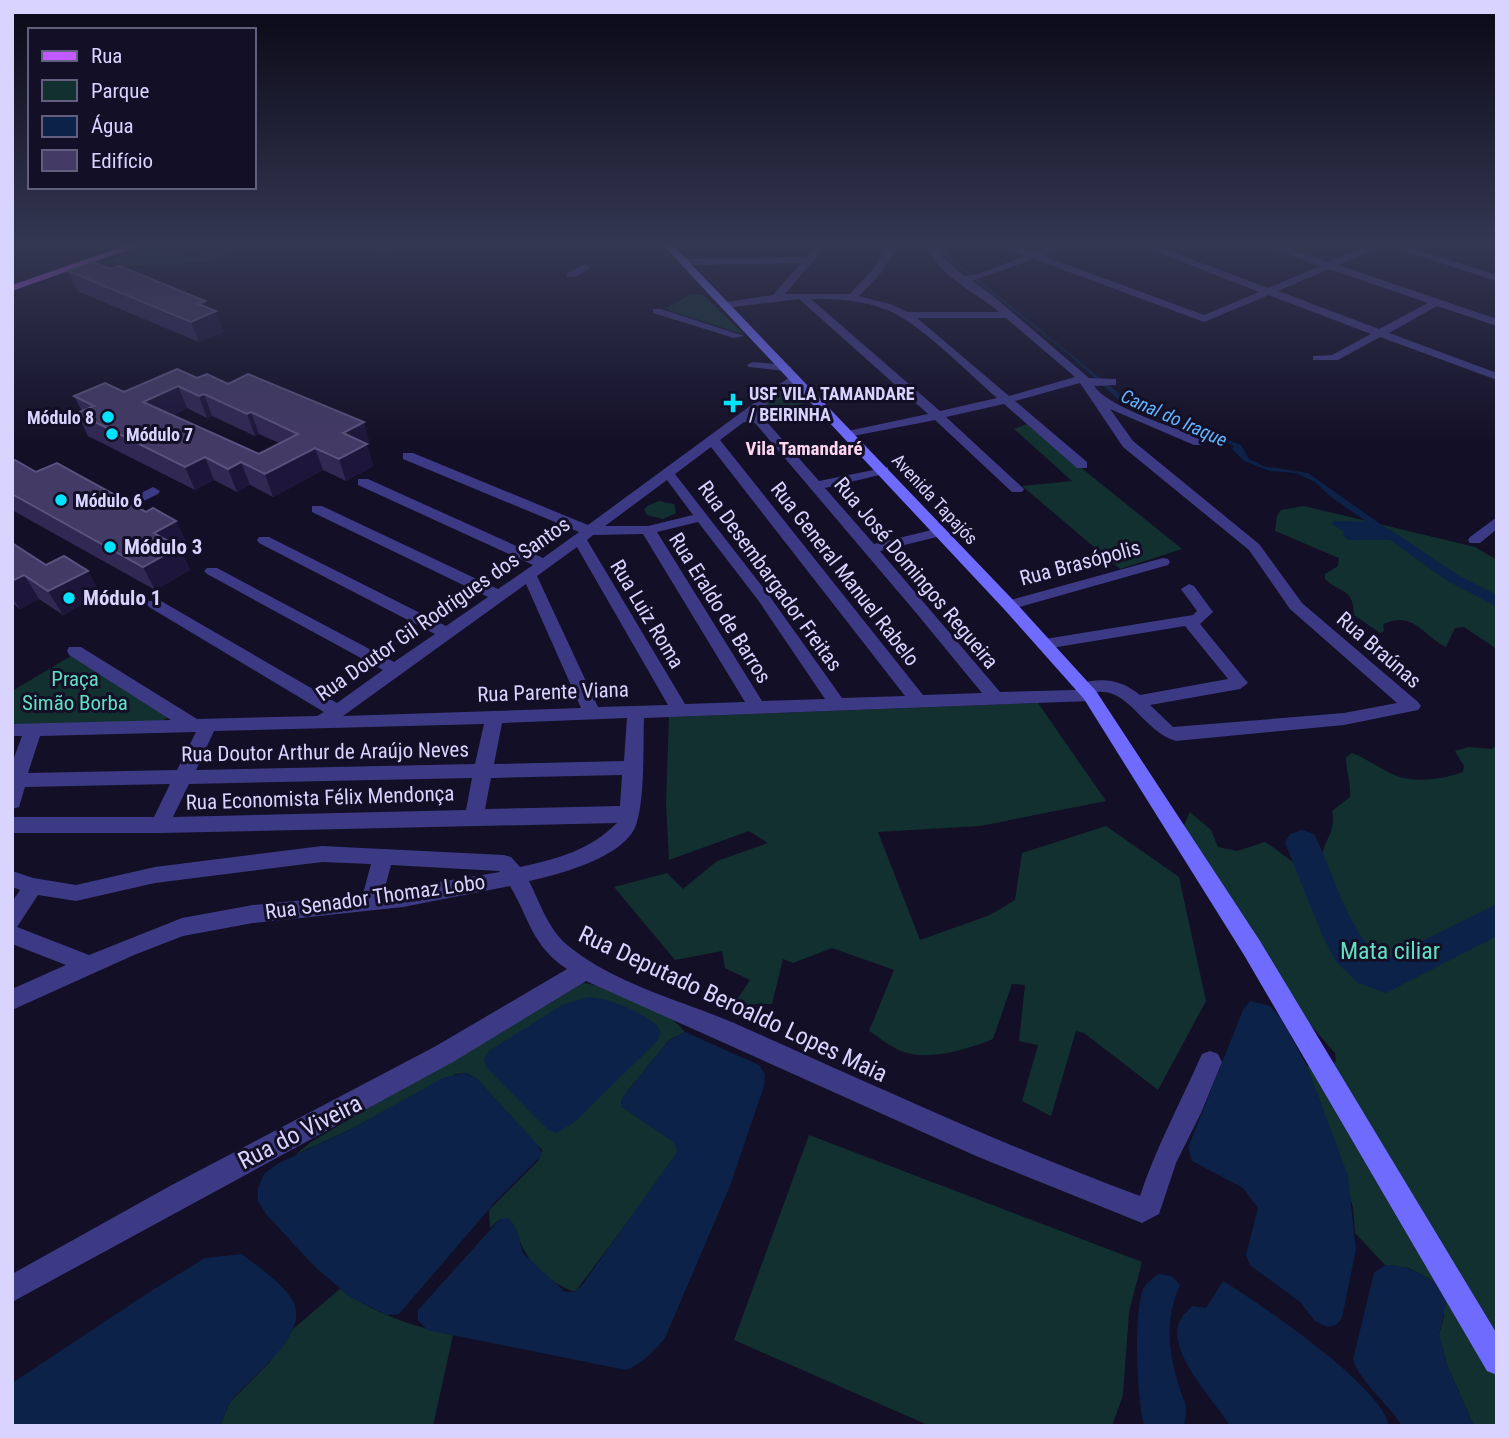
<svg xmlns="http://www.w3.org/2000/svg" width="1509" height="1438" font-family="'Roboto Condensed',sans-serif">
	<style>
		.green { fill: #12302f }
		.water { fill: #0c2248 }
		.lines { fill: none; stroke-linecap: round; stroke-linejoin: round }
		.canal { fill: #0c2248; fill-rule: evenodd }
		.river { fill: #0c2248; fill-rule: evenodd }
		.street { fill: #3d3a85; fill-rule: evenodd }
		.secondary { fill: #6f6bff; fill-rule: evenodd }
		.primary { fill: #c25bff; fill-rule: evenodd }
		.wall { fill: #312854; fill-rule: evenodd }
		.shaded-wall { fill: #1d163a }
		.building { fill: #433a66; stroke: #5a527e; stroke-width: 2; fill-rule: evenodd }
		.poi-dot { fill: #00e5ff; stroke: #130f26; stroke-width: 2.5 }
		.labels { text-anchor: middle; dominant-baseline: central; stroke-width: 6; stroke-linejoin: round; paint-order: stroke }
		.far-poi-label { font-size: 18px; font-weight: bold; fill: #d9d4ff; stroke: #130f26; text-anchor: start }
		.far-street-label { font-size: 18px; fill: #d9d4ff; stroke: #130f26 }
		.far-water-label { font-size: 19px; font-style: italic; fill: #62b6ff; stroke: #130f26 }
		.far-neighbourhood-label { font-size: 19px; font-weight: bold; fill: #ffd6f0; stroke: #130f26 }
		.poi-label { font-size: 21px; font-weight: bold; fill: #d9d4ff; stroke: #130f26; text-anchor: start }
		.street-label { font-size: 21px; fill: #d9d4ff; stroke: #130f26 }
		.park-label { font-size: 21px; fill: #5fe0c0; stroke: #130f26 }
		.near-park-label { font-size: 24px; fill: #5fe0c0; stroke: #130f26 }
		.near-street-label { font-size: 24px; fill: #d9d4ff; stroke: #130f26 }
	</style>
	<rect width="100%" height="100%" fill="#130f26"/>
	<g class="green">
		<path d="M231,243H257L207,262L127,266L106,261C150,244 148,240 193,257Z"/>
		<path d="M345,243H418L385,257Z"/>
		<path d="M691,294L703,295L745,335L665,309Z"/>
		<path d="M792,385L798,386L812,401L759,415L755,410Z"/>
		<path d="M1027,424L1182,549L1120,569L1022,486L1072,481L1014,429Z"/>
		<path d="M659,501L674,504L676,513L663,519L647,515L644,510L647,506Z"/>
		<path d="M1304,506L1475,547L1497,560V649L1464,627L1455,628L1446,647C1423,636 1414,610 1383,624L1384,631L1380,633L1354,615C1353,587 1342,595 1325,579V574L1338,566L1339,558L1275,531L1277,516L1281,510Z"/>
		<path d="M71,656L168,717L163,721L12,726V691Z"/>
		<path d="M1038,703L1106,801L980,826L878,832L920,940L990,915L1015,900L1022,853L1106,826L1179,877L1206,1001L1158,1090L1084,1033L1076,1031L1051,1116L1022,1101L1038,1045L1019,1041L1025,985L1012,984L993,1039C969,1049 932,1060 907,1053C894,1050 880,1038 869,1031L894,970L832,948L793,963L783,959L772,1004H734L750,980L725,968L722,951L675,960L614,887L667,873L683,889L717,861L768,843L749,831L669,860L666,803L669,717Z"/>
		<path d="M1497,744V1426H1474L1447,1365L1439,1335L1444,1316L1433,1281L1409,1268L1385,1265L1355,1233L1353,1207L1321,1104L1307,1066L1333,1063L1336,1061L1335,1053L1307,1021L1183,827L1190,812L1211,830L1218,847L1237,851L1265,842C1284,853 1300,874 1323,867C1319,839 1337,838 1332,811L1350,797C1351,782 1346,771 1346,757L1352,753C1368,759 1381,770 1397,776C1416,783 1445,779 1463,772L1464,766L1455,751L1468,747L1492,749Z"/>
		<path d="M580,982C614,988 663,1005 685,1032L669,1040L622,1098L621,1106L674,1142L678,1151L675,1159L575,1292C546,1282 522,1258 516,1228L500,1219L490,1228L489,1210L539,1160L542,1150L476,1078L466,1073L456,1074L351,1129L295,1155L311,1142Z"/>
		<path d="M809,1135L1142,1262L1129,1312L1123,1395L1112,1426H930L734,1340Z"/>
		<path d="M340,1289C373,1313 414,1327 453,1335L433,1426H220L230,1402L270,1362L294,1328Z"/>
	</g>
	<g class="water">
		<path d="M940,243H944L953,259L1130,402L1241,445L1249,459L1263,466L1308,473L1413,547H1405L1395,540H1347L1343,535L1344,532L1332,524L1334,521L1367,522L1331,497L1315,482L1296,473L1270,471L1244,461L1232,449L1234,446L1121,402L1068,354L944,256Z"/>
		<path d="M588,997C606,997 653,1015 661,1032L657,1041L576,1121L557,1133L548,1130L486,1067L484,1059L489,1051L562,1005Z"/>
		<path d="M1250,1001L1270,1006L1281,1018L1307,1066L1348,1176L1356,1249L1342,1318L1336,1325L1328,1327L1315,1321L1300,1302L1250,1265L1246,1255L1258,1208L1243,1188L1192,1161L1188,1148L1243,1010Z"/>
		<path d="M685,1032L759,1065L765,1074L764,1086L730,1186L665,1338C653,1352 643,1363 626,1370L427,1330L418,1320V1310L500,1219L509,1218L516,1228L523,1253L565,1292H575L582,1285L678,1151L673,1142L621,1106L622,1098L669,1040Z"/>
		<path d="M465,1073L476,1078L538,1145L542,1155L496,1201L399,1314L387,1315L350,1297L313,1265L266,1214L258,1201V1188L264,1174L277,1164L351,1129L443,1078Z"/>
		<path d="M242,1254C259,1268 282,1282 293,1301C311,1336 248,1378 231,1401C226,1408 224,1418 220,1426H12V1383L151,1291L205,1258Z"/>
		<path d="M1385,1265C1410,1264 1430,1278 1448,1294L1439,1335L1447,1365L1474,1426H1402C1389,1404 1358,1380 1353,1359L1374,1273Z"/>
		<path d="M1158,1274L1172,1276L1180,1285C1165,1319 1168,1348 1178,1383C1184,1404 1189,1402 1184,1426H1144C1137,1397 1133,1317 1143,1289C1146,1283 1153,1279 1158,1274Z"/>
		<path d="M1223,1281C1259,1303 1383,1387 1389,1426H1230C1215,1401 1163,1349 1181,1319C1183,1314 1189,1310 1192,1306L1206,1308Z"/>
	</g>
	<g class="lines">
		<path class="canal" d="M1391,530L1456,574L1497,595V607L1446,580L1386,537L1384,534L1386,531Z"/>
		<path class="river" d="M1302,830L1314,834C1335,874 1347,934 1384,960L1497,904V936L1386,993L1358,983L1336,962L1323,937L1285,843L1290,834Z"/>
		<g class="street">
			<path d="M489,243H504L505,244L500,247Z"/>
			<path d="M818,243H828L785,294H850L873,269L889,243H899L881,273L859,296L893,305L907,312H999C976,292 935,275 927,243H937L940,254L964,276L978,274L1025,256L995,243H1009L1034,252L1058,243H1072L1043,256L1204,315L1259,292L1134,243H1148L1268,288L1320,266L1257,243H1271L1328,262L1374,243H1396L1497,275V281L1384,245L1338,265L1497,319V326L1437,306L1389,333L1497,373V380L1380,337L1338,360H1313V356L1332,355L1371,334L1269,295L1204,322L1034,259L972,281L992,295L1089,378L1116,379V385L1094,386C1109,408 1176,428 1204,439V445H1194L1110,409L1133,441L1259,544L1302,603L1418,702L1421,706L1418,710L1344,725L1176,741C1144,732 1129,688 1097,692L1096,699L1090,701L644,718C643,747 645,799 636,825C625,857 558,875 529,881C541,905 549,932 571,948C618,985 680,1000 734,1023C869,1083 1002,1145 1140,1196C1156,1147 1181,1102 1202,1054L1210,1051L1218,1054L1222,1062L1201,1113L1176,1163L1159,1214L1142,1223L976,1156L586,981L453,1062L12,1302V1274L170,1186L436,1046L567,969C532,946 530,920 510,886L403,907L253,923L183,936L134,955L12,1010V989L66,965L12,944V902L20,890L12,887V871L33,878L76,885L155,867L322,846L504,855L511,857L520,867C557,859 590,850 617,823L160,833H12V817H154L170,784L25,787L19,807L12,809V763L22,736H12V724L171,720L69,655L67,651L69,647H81L197,719L317,716L324,712L149,607L147,604L149,601H161L337,703L383,670L207,574L204,571L207,568H217L394,662L435,634L259,543L257,540L259,537H269L446,626L488,597L312,512V506H322L498,589L533,565L358,485V479H368L543,558L579,532L403,459V453H413L588,525L791,376H799V380L758,411L761,415L825,403V409L766,421L819,481L888,467V473L825,488L874,544L940,528L945,529L947,532L945,535L880,551L1000,692L1076,690L1078,684C1101,677 1121,679 1140,695L1228,679L1185,626L1045,649L1037,644L1045,639L1193,615L1197,611L1181,589L1189,584L1194,586L1213,612L1200,624L1248,683L1240,689L1150,705L1173,727L1344,713L1397,703L1290,609L1249,550L1123,447L1080,383L1015,401L1087,462V468H1077L1004,404L946,417L1024,489L1022,492H1012L935,420L843,438V432L928,414L799,299L726,308L721,305L726,302L773,295L801,263L685,265L680,262L685,259L806,257ZM1329,269L1428,303L1379,329L1278,291ZM811,299C837,299 863,300 887,310C919,322 969,374 997,398L940,411ZM917,318H1006L1075,377L1009,396ZM744,422L755,423L917,614L982,693L923,695L720,440ZM711,447L905,696L842,698L768,594L675,474ZM667,480L693,515L648,526H605ZM698,522L758,600L825,699L762,701L657,532ZM643,534L745,702L685,704L587,540L593,535ZM577,547L668,705L598,707L537,576ZM526,584L581,708L343,716ZM627,718L624,761L494,764L502,723ZM484,724L475,764L196,770L214,731ZM196,732L177,770L28,773L40,736ZM622,775L620,806L485,809L491,778ZM472,778L466,810L173,817L189,784ZM322,862L371,864L363,894L253,905L182,918L89,955L17,927L38,895L76,901L155,883ZM391,865L499,871L500,872L384,891Z"/>
			<path d="M583,265L591,267L575,277H567V273Z"/>
			<path d="M653,309H661L744,336L734,338L653,313Z"/>
			<path d="M753,362L786,365L792,368L786,371L749,367L747,365Z"/>
			<path d="M153,487L160,491L158,494L127,509L122,510L115,506Z"/>
			<path d="M1497,517V529L1480,543H1470L1468,540L1470,537Z"/>
			<path d="M1163,558L1168,559L1170,562L1168,565L1009,610L1001,605L1003,602Z"/>
		</g>
		<path class="secondary" d="M661,243H671L1015,602L1096,691L1260,941L1497,1334V1375L1487,1371L1244,955L1084,699L1003,608Z"/>
		<path class="primary" d="M133,243H147L12,291V285Z"/>
	</g>
	<g class="wall">
		<path d="M68,271L205,301L208,308L224,332L199,342L77,291Z"/>
		<path d="M197,378L228,384L370,444L367,445L373,466L346,481L323,470L273,497L250,485L237,492L214,480L195,490L88,436L77,413L82,411L74,396L124,392ZM187,408L207,418L212,416L255,436L259,434L279,443L259,454L173,415Z"/>
		<path d="M12,461L36,472L146,512L176,521L187,544L180,549L190,570L155,590L12,510Z"/>
		<path d="M12,543L46,565L101,594L63,615L39,599L20,609L12,603Z"/>
	</g>
	<g class="shaded-wall">
		<path d="M205,301L210,314L216,311L224,332L199,342L191,322L198,304Z"/>
		<path d="M178,386L187,408L153,423L143,402Z"/>
		<path d="M204,394L212,416L207,418L199,396Z"/>
		<path d="M251,412L259,434L255,436L247,414Z"/>
		<path d="M364,422L370,444L367,445L373,466L346,481L339,459L343,433Z"/>
		<path d="M315,448L323,470L273,497L265,474Z"/>
		<path d="M205,457L214,480L195,490L185,467Z"/>
		<path d="M241,462L250,485L237,492L228,469Z"/>
		<path d="M176,521L187,544L180,549L190,570L155,590L143,567L154,533Z"/>
		<path d="M88,571L101,594L63,615L48,591Z"/>
		<path d="M24,575L39,599L20,609L12,597V581Z"/>
	</g>
	<g class="building">
		<path d="M93,262L110,269L120,266L205,301L198,304L216,311L191,322L68,271Z"/>
		<path d="M177,369L197,378L207,374L228,384L248,374L364,422L343,433L367,444L339,459L315,448L265,474L241,462L228,469L205,457L185,467L77,413L94,406L74,396L105,383L124,392ZM178,386L199,396L204,394L247,414L251,412L298,434L259,454L143,402Z"/>
		<path d="M15,460L36,472L57,463L146,512L153,508L176,521L154,533L179,547L143,567L12,494V461Z"/>
		<path d="M12,543L46,565L64,556L88,571L48,591L24,575L12,581Z"/>
	</g>
	<linearGradient id="sky" x2="0" y2="1"><stop stop-color="#0a0815"/><stop offset="0.55" stop-color="#333752"/><stop offset="1" stop-color="#333752" stop-opacity="0"/></linearGradient>
	<rect width="1509" height="444" fill="url(#sky)"/>
	<g class="poi-dot">
		<path d="M729.5 392.5h7v7h7v7h-7v7h-7v-7h-7v-7h7z"/>
		<circle cx="108" cy="417" r="7"/>
		<circle cx="112" cy="434" r="7"/>
		<circle cx="61" cy="500" r="7"/>
		<circle cx="110" cy="547" r="7"/>
		<circle cx="69" cy="598" r="7"/>
	</g>
	<g class="labels">
		<g class="far-poi-label">
			<text x="749" y="393">USF VILA TAMANDARE<tspan x="749" dy="21">/ BEIRINHA</tspan></text>
			<text x="94" y="417" text-anchor="end">Módulo 8</text>
			<text x="126" y="434">Módulo 7</text>
			<text x="75" y="500">Módulo 6</text>
		</g>
		<g class="far-street-label">
			<text transform="translate(935 499) rotate(47)">Avenida Tapajós</text>
		</g>
		<g class="far-water-label">
			<text transform="translate(1174 418) rotate(24)">Canal do Iraque</text>
		</g>
		<g class="far-neighbourhood-label">
			<text x="804" y="448">Vila Tamandaré</text>
		</g>
		<g class="poi-label">
			<text x="124" y="547">Módulo 3</text>
			<text x="83" y="598">Módulo 1</text>
		</g>
		<g class="street-label">
			<text transform="translate(1080 563) rotate(-15)">Rua Brasópolis</text>
			<text transform="translate(916 573) rotate(50)">Rua José Domingos Regueira</text>
			<text transform="translate(845 574) rotate(52)">Rua General Manuel Rabelo</text>
			<text transform="translate(770 576) rotate(54)">Rua Desembargador Freitas</text>
			<text transform="translate(720 608) rotate(58)">Rua Eraldo de Barros</text>
			<text transform="translate(443 609) rotate(-35)">Rua Doutor Gil Rodrigues dos Santos</text>
			<text transform="translate(647 614) rotate(59)">Rua Luiz Roma</text>
			<text transform="translate(1379 650) rotate(41)">Rua Braúnas</text>
			<text transform="translate(553 692) rotate(-2)">Rua Parente Viana</text>
			<text transform="translate(325 752) rotate(-1)">Rua Doutor Arthur de Araújo Neves</text>
			<text transform="translate(320 798) rotate(-2)">Rua Economista Félix Mendonça</text>
			<text transform="translate(375 897) rotate(-8)">Rua Senador Thomaz Lobo</text>
		</g>
		<g class="park-label">
			<text x="75" y="679">Praça<tspan x="75" dy="24">Simão Borba</tspan></text>
		</g>
		<g class="near-park-label">
			<text x="1390" y="951">Mata ciliar</text>
		</g>
		<g class="near-street-label">
			<text transform="translate(733 1004) rotate(25)">Rua Deputado Beroaldo Lopes Maia</text>
			<text transform="translate(300 1132) rotate(-27)">Rua do Viveira</text>
		</g>
	</g>
	<rect width="1509" height="1438" fill="none" stroke="#d9d4ff" stroke-width="28"/>
	<rect x="28" y="28" width="228" height="161" fill="#130f26" stroke="#625e7d" stroke-width="2"/>
	<rect x="42" y="51" width="35" height="10" fill="#c25bff" stroke="#625e7d" stroke-width="2"/>
	<text x="91" y="63" font-size="21" fill="#d9d4ff">Rua</text>
	<rect x="42" y="80" width="35" height="21" fill="#12302f" stroke="#625e7d" stroke-width="2"/>
	<text x="91" y="98" font-size="21" fill="#d9d4ff">Parque</text>
	<rect x="42" y="116" width="35" height="21" fill="#0c2248" stroke="#625e7d" stroke-width="2"/>
	<text x="91" y="133" font-size="21" fill="#d9d4ff">Água</text>
	<rect x="42" y="150" width="35" height="21" fill="#433a66" stroke="#625e7d" stroke-width="2"/>
	<text x="91" y="168" font-size="21" fill="#d9d4ff">Edifício</text>
</svg>
